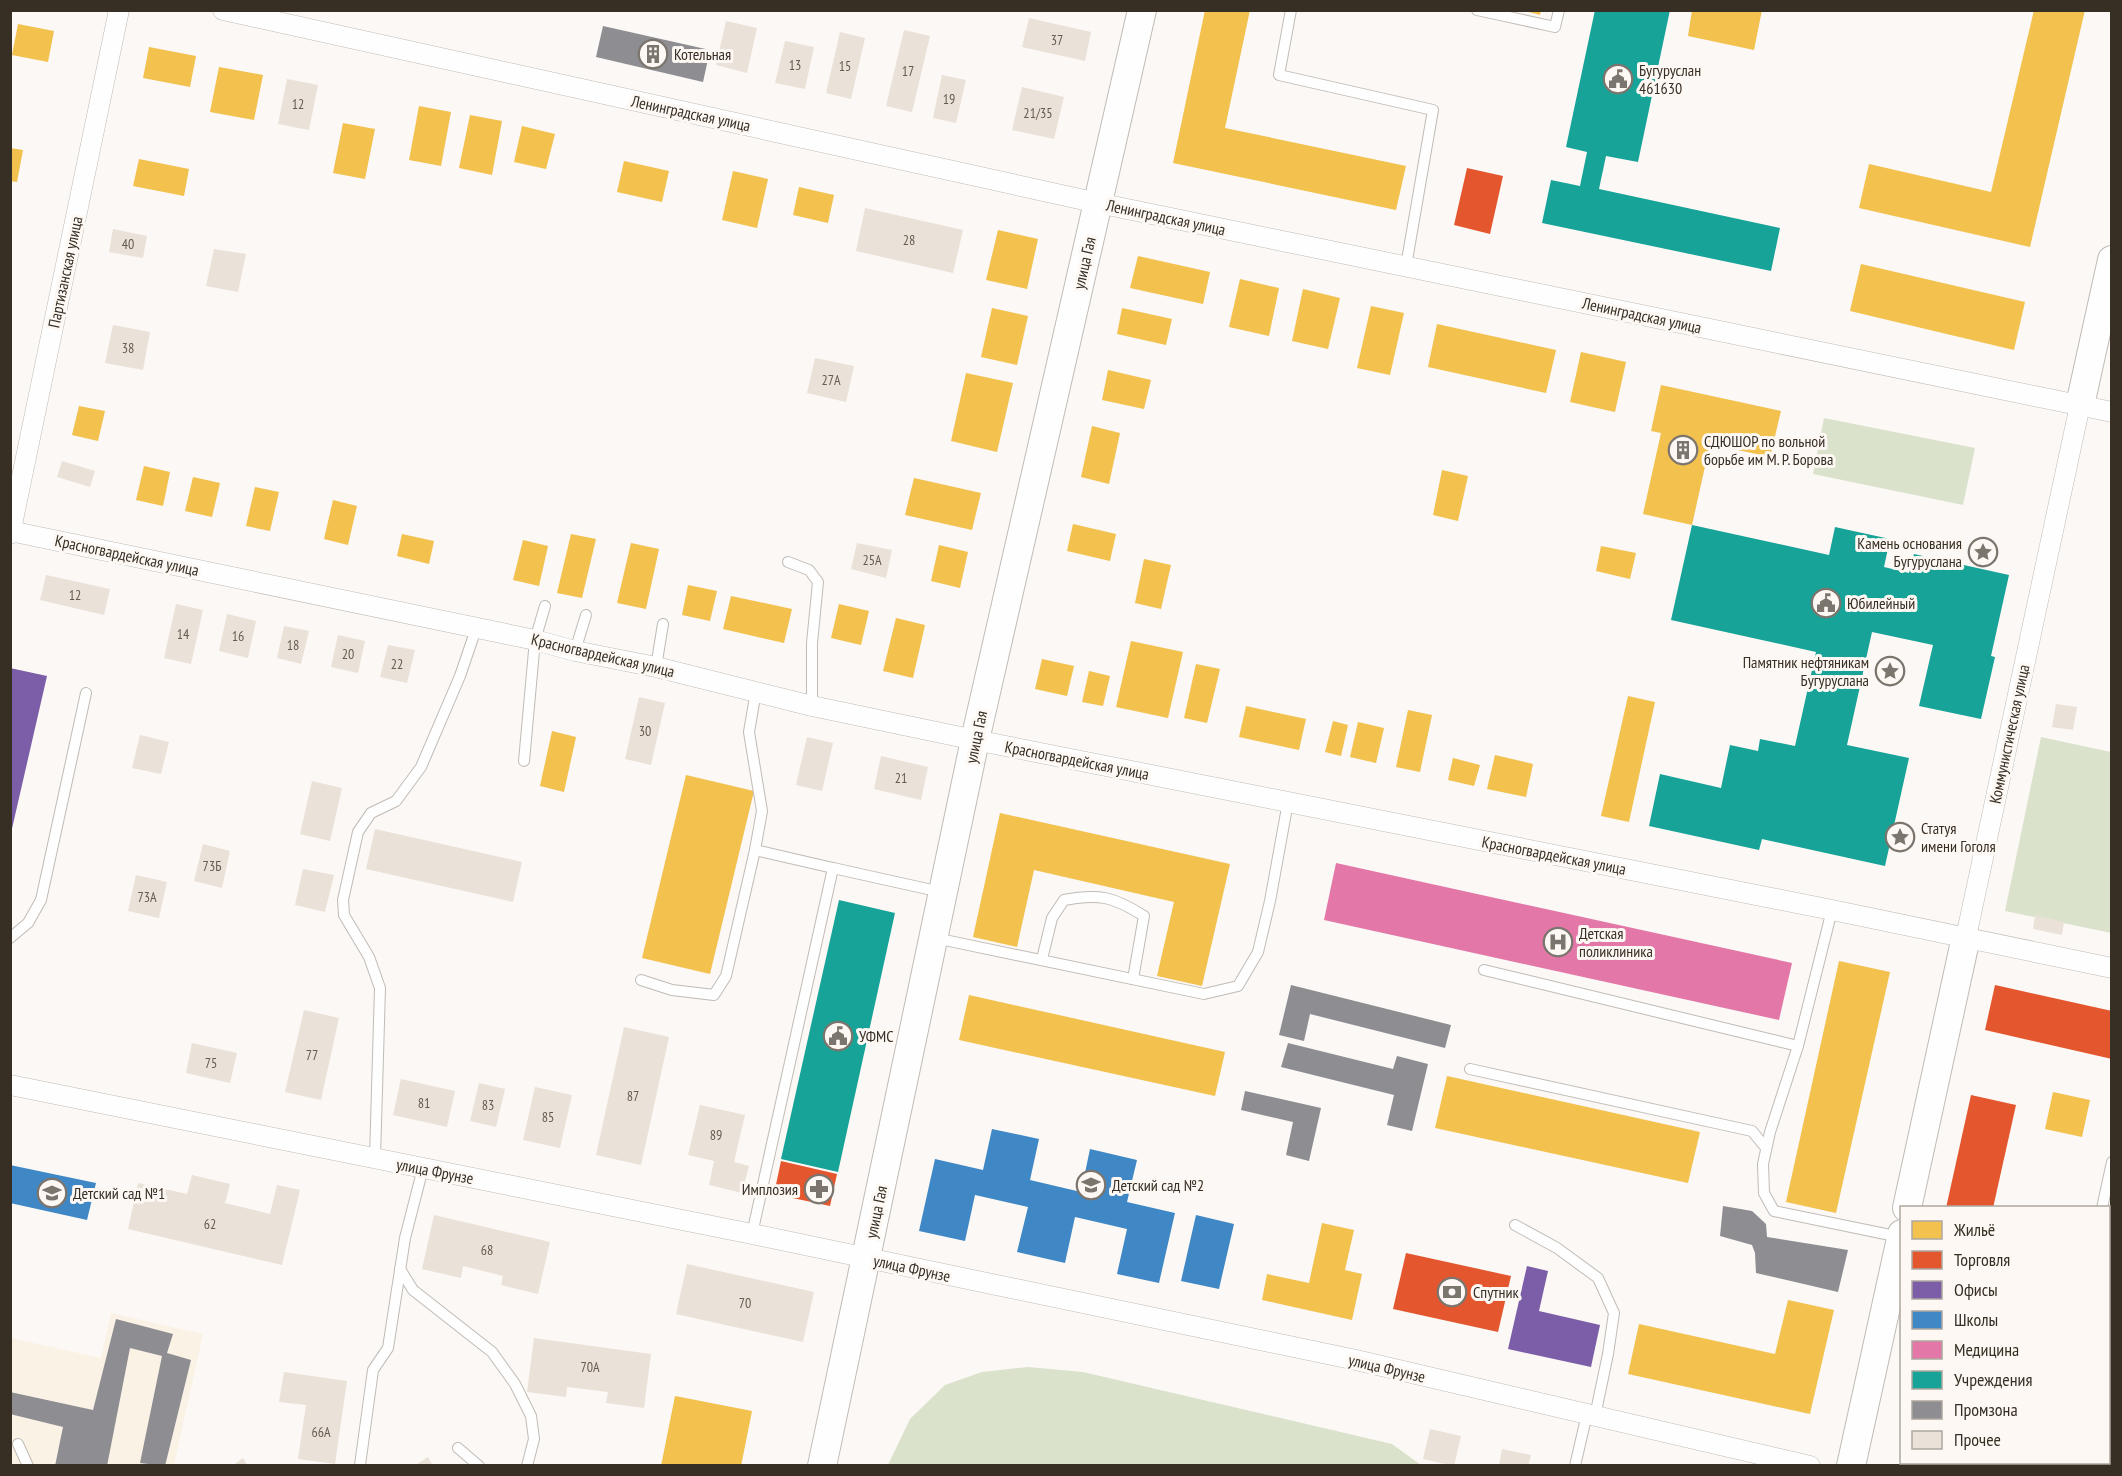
<svg xmlns="http://www.w3.org/2000/svg" width="2122" height="1476" font-family="'PT Sans Narrow',sans-serif">
	<style>
		.industrial { fill: #fbf2e6 }
		.green { fill: #dbe2cc }
		.homes { fill: #f2c14e }
		.shops { fill: #e4572e }
		.offices { fill: #7b5ea7 }
		.schools { fill: #3f88c5 }
		.health { fill: #e377a8 }
		.public { fill: #17a398 }
		.industry { fill: #8d8d92 }
		.building { fill: #eae1d8 }
		.lines { fill: none; stroke-linecap: round; stroke-linejoin: round }
		.lane-casing { stroke: #c0bbb5; stroke-width: 12 }
		.street-casing { stroke: #c0bbb5; stroke-width: 21 }
		.secondary-casing { stroke: #c0bbb5; stroke-width: 30 }
		.lane { stroke: #fefefe; stroke-width: 10 }
		.street { stroke: #fefefe; stroke-width: 20 }
		.secondary { stroke: #fefefe; stroke-width: 28 }
		.labels { text-anchor: middle; dominant-baseline: central; stroke-width: 6; stroke-linejoin: round; paint-order: stroke }
		.number-label { font-size: 14px; fill: #645b51 }
		.poi-label { font-size: 16px; fill: #372e24; stroke: #fdf8f3; text-anchor: start }
		.street-label { font-size: 16px; fill: #372e24; stroke: #fdf8f3 }
	</style>
	<rect width="100%" height="100%" fill="#fbf8f5"/>
	<path class="industrial" d="M111,1313L203,1334L174,1465L11,1466V1338L101,1358Z"/>
	<g class="green">
		<path d="M1824,418L1975,448L1963,505L1813,474Z"/>
		<path d="M2041,737L2111,752V933L2005,911Z"/>
		<path d="M1028,1367L1083,1372L1392,1444L1421,1465H888L910,1419L945,1385L982,1372Z"/>
	</g>
	<g class="homes">
		<path d="M1205,10H1250L1225,128L1406,166L1396,210L1173,163Z"/>
		<path d="M1521,10H1541L1540,15Z"/>
		<path d="M1692,10H1762L1754,50L1688,36Z"/>
		<path d="M2034,10H2085L2030,247L1859,208L1869,164L1991,192Z"/>
		<path d="M18,24L54,31L48,62L12,55Z"/>
		<path d="M149,47L196,56L190,87L143,78Z"/>
		<path d="M219,67L263,75L254,120L210,112Z"/>
		<path d="M419,106L451,112L441,166L409,160Z"/>
		<path d="M470,115L502,121L492,175L459,168Z"/>
		<path d="M343,123L375,129L365,179L333,173Z"/>
		<path d="M522,126L555,134L546,169L514,162Z"/>
		<path d="M10,148L23,150L17,182L10,181Z"/>
		<path d="M139,159L189,169L184,196L133,186Z"/>
		<path d="M624,161L669,171L662,202L617,192Z"/>
		<path d="M733,171L768,179L757,228L722,220Z"/>
		<path d="M799,187L834,195L828,223L793,215Z"/>
		<path d="M998,230L1038,239L1027,289L986,280Z"/>
		<path d="M1138,256L1210,272L1203,304L1130,288Z"/>
		<path d="M1861,264L2025,302L2014,350L1850,311Z"/>
		<path d="M1240,279L1279,288L1269,336L1229,327Z"/>
		<path d="M1303,289L1340,298L1328,349L1292,341Z"/>
		<path d="M1371,306L1404,313L1390,375L1357,368Z"/>
		<path d="M992,308L1028,316L1017,365L981,357Z"/>
		<path d="M1122,308L1172,319L1166,345L1117,334Z"/>
		<path d="M1437,324L1556,350L1546,393L1428,367Z"/>
		<path d="M1581,352L1626,362L1615,412L1570,402Z"/>
		<path d="M1108,370L1151,380L1144,409L1102,400Z"/>
		<path d="M966,373L1013,383L997,452L951,441Z"/>
		<path d="M1661,385L1781,411L1770,457L1710,444L1692,525L1643,514L1661,433L1651,431Z"/>
		<path d="M79,406L105,411L98,441L72,435Z"/>
		<path d="M1092,426L1120,433L1109,484L1081,477Z"/>
		<path d="M144,466L170,472L163,506L136,500Z"/>
		<path d="M1442,470L1468,476L1458,521L1433,515Z"/>
		<path d="M193,477L220,483L212,517L185,511Z"/>
		<path d="M914,478L981,493L972,530L905,515Z"/>
		<path d="M255,487L279,492L270,531L246,526Z"/>
		<path d="M333,500L357,506L348,545L324,539Z"/>
		<path d="M1073,524L1116,534L1110,561L1067,551Z"/>
		<path d="M402,534L434,541L429,564L397,556Z"/>
		<path d="M571,534L596,539L582,598L557,593Z"/>
		<path d="M523,540L548,546L539,586L513,580Z"/>
		<path d="M631,543L659,549L646,609L617,603Z"/>
		<path d="M939,545L968,552L960,588L931,581Z"/>
		<path d="M1601,546L1636,553L1630,579L1596,571Z"/>
		<path d="M1144,559L1171,565L1161,609L1135,603Z"/>
		<path d="M688,585L717,591L710,621L682,615Z"/>
		<path d="M731,596L792,609L784,643L723,629Z"/>
		<path d="M839,604L869,611L861,645L831,638Z"/>
		<path d="M896,618L925,625L913,678L883,671Z"/>
		<path d="M1131,641L1183,652L1168,718L1116,707Z"/>
		<path d="M1042,659L1074,666L1067,696L1035,689Z"/>
		<path d="M1196,664L1220,669L1207,723L1184,718Z"/>
		<path d="M1089,671L1110,676L1103,706L1082,702Z"/>
		<path d="M1628,696L1655,702L1629,822L1601,816Z"/>
		<path d="M1246,706L1306,719L1299,750L1239,737Z"/>
		<path d="M1408,710L1432,715L1420,772L1396,767Z"/>
		<path d="M1333,721L1348,725L1341,756L1325,752Z"/>
		<path d="M1358,722L1384,728L1376,763L1350,757Z"/>
		<path d="M552,731L576,737L564,792L540,786Z"/>
		<path d="M1495,755L1533,764L1526,797L1487,789Z"/>
		<path d="M1453,758L1480,765L1474,786L1448,780Z"/>
		<path d="M686,775L754,791L710,974L642,958Z"/>
		<path d="M1000,813L1230,864L1202,986L1157,976L1174,902L1034,870L1017,947L973,937Z"/>
		<path d="M1839,961L1890,972L1836,1213L1786,1202Z"/>
		<path d="M969,995L1225,1052L1215,1096L959,1040Z"/>
		<path d="M1447,1076L1700,1132L1688,1183L1435,1128Z"/>
		<path d="M2053,1092L2090,1100L2082,1137L2045,1129Z"/>
		<path d="M1322,1223L1354,1230L1345,1270L1362,1274L1352,1320L1262,1300L1267,1274L1309,1283Z"/>
		<path d="M1788,1300L1834,1310L1810,1414L1628,1374L1639,1324L1775,1354Z"/>
		<path d="M675,1396L752,1411L741,1466H661Z"/>
		<path d="M2108,1442H2112V1466H2021V1462H2108Z"/>
	</g>
	<g class="shops">
		<path d="M1467,168L1503,176L1490,234L1454,225Z"/>
		<path d="M1995,985L2112,1011V1059L1985,1030Z"/>
		<path d="M1971,1095L2016,1105L1993,1208H1946Z"/>
		<path d="M781,1161L837,1174L830,1206L774,1194Z"/>
		<path d="M1406,1253L1511,1276L1498,1332L1393,1309Z"/>
	</g>
	<g class="offices">
		<path d="M10,668L47,676L11,833H10Z"/>
		<path d="M1527,1266L1548,1271L1539,1311L1600,1325L1591,1367L1508,1349Z"/>
	</g>
	<g class="schools">
		<path d="M992,1129L1039,1139L1030,1180L1081,1192L1090,1149L1137,1160L1127,1202L1175,1213L1159,1283L1117,1274L1127,1229L1075,1217L1065,1263L1017,1252L1028,1207L975,1195L965,1241L919,1231L935,1159L983,1170Z"/>
		<path d="M10,1165L96,1183L87,1220L10,1203Z"/>
		<path d="M1196,1215L1234,1224L1219,1289L1181,1281Z"/>
	</g>
	<path class="health" d="M1336,863L1792,963L1779,1020L1324,920Z"/>
	<g class="public">
		<path d="M1595,10H1670L1638,162L1606,156L1599,189L1780,228L1771,271L1542,223L1551,180L1580,186L1587,152L1566,147Z"/>
		<path d="M1692,525L1829,555L1835,527L1890,539L1884,567L1909,573L1914,554L2009,575L1991,656L1995,657L1981,719L1919,706L1933,645L1872,632L1847,745L1909,758L1885,866L1762,839L1759,850L1649,826L1660,774L1721,788L1730,745L1758,751L1760,739L1795,746L1816,652L1671,620Z"/>
		<path d="M839,900L895,913L838,1172L781,1159Z"/>
	</g>
	<g class="industry">
		<path d="M603,26L710,50L703,82L596,57Z"/>
		<path d="M1291,985L1451,1025L1445,1048L1310,1014L1304,1041L1279,1035Z"/>
		<path d="M1288,1043L1393,1069L1397,1056L1428,1064L1412,1131L1387,1125L1394,1095L1281,1067Z"/>
		<path d="M1245,1091L1321,1108L1309,1161L1286,1155L1293,1122L1241,1110Z"/>
		<path d="M1723,1206L1752,1211L1766,1224L1767,1237L1848,1250L1838,1292L1756,1273L1755,1253L1752,1245L1720,1236Z"/>
		<path d="M116,1319L173,1334L167,1353L191,1360L165,1466L140,1463L162,1356L130,1348L107,1466H55L63,1427L10,1414V1392L93,1410Z"/>
	</g>
	<g class="building">
		<path d="M1029,18L1091,32L1085,61L1022,47Z"/>
		<path d="M726,21L757,28L747,73L716,65Z"/>
		<path d="M904,30L930,36L912,112L886,106Z"/>
		<path d="M840,32L865,38L851,99L826,93Z"/>
		<path d="M785,41L814,47L805,89L775,83Z"/>
		<path d="M942,75L966,80L956,123L933,118Z"/>
		<path d="M287,79L318,85L309,130L278,124Z"/>
		<path d="M1022,87L1064,97L1054,139L1012,130Z"/>
		<path d="M865,208L963,230L953,273L856,251Z"/>
		<path d="M113,229L147,236L143,258L109,252Z"/>
		<path d="M214,249L246,254L238,292L206,286Z"/>
		<path d="M113,325L150,332L143,370L105,363Z"/>
		<path d="M815,358L854,366L846,402L807,393Z"/>
		<path d="M62,461L95,471L90,487L57,477Z"/>
		<path d="M857,543L892,550L886,578L851,569Z"/>
		<path d="M46,575L110,589L104,615L40,600Z"/>
		<path d="M176,604L203,610L191,664L164,658Z"/>
		<path d="M227,614L256,621L248,658L219,651Z"/>
		<path d="M284,626L309,631L301,664L277,658Z"/>
		<path d="M338,635L365,641L358,673L331,667Z"/>
		<path d="M388,645L415,650L407,683L380,677Z"/>
		<path d="M639,697L665,703L651,765L625,759Z"/>
		<path d="M2056,704L2077,707L2073,730L2052,727Z"/>
		<path d="M140,735L169,742L161,774L132,768Z"/>
		<path d="M807,737L833,743L822,791L796,785Z"/>
		<path d="M881,756L928,767L921,800L874,789Z"/>
		<path d="M312,781L342,788L330,841L300,834Z"/>
		<path d="M375,829L522,862L513,902L366,869Z"/>
		<path d="M203,844L230,851L222,888L194,881Z"/>
		<path d="M303,869L334,875L325,912L295,905Z"/>
		<path d="M136,875L167,882L159,918L128,911Z"/>
		<path d="M2035,915L2064,922L2062,935L2033,929Z"/>
		<path d="M304,1010L339,1018L321,1100L285,1092Z"/>
		<path d="M624,1027L669,1037L641,1165L596,1155Z"/>
		<path d="M192,1043L237,1053L230,1083L186,1073Z"/>
		<path d="M401,1079L455,1091L447,1127L393,1115Z"/>
		<path d="M479,1083L505,1089L496,1127L470,1121Z"/>
		<path d="M535,1087L572,1095L560,1148L523,1140Z"/>
		<path d="M700,1105L745,1115L734,1162L749,1166L742,1193L709,1185L714,1161L688,1155Z"/>
		<path d="M192,1175L230,1184L225,1203L270,1214L277,1185L300,1190L282,1265L128,1229L138,1183L187,1194Z"/>
		<path d="M434,1215L550,1242L538,1294L501,1285L503,1276L463,1266L461,1278L422,1269Z"/>
		<path d="M687,1264L814,1292L803,1342L676,1314Z"/>
		<path d="M534,1338L651,1354L644,1408L606,1403L608,1392L567,1387L566,1397L527,1392Z"/>
		<path d="M284,1372L347,1381L335,1464L298,1459L306,1405L279,1402Z"/>
		<path d="M1430,1429L1461,1436L1454,1466L1423,1459Z"/>
		<path d="M1502,1449L1531,1455L1528,1466H1499Z"/>
		<path d="M428,1457L433,1466H414Z"/>
		<path d="M243,1458L248,1466H232Z"/>
	</g>
	<g class="lines">
		<g class="lane-casing">
			<g id="lane">
				<path d="M1291,10L1279,75L1433,110L1406,266"/>
				<path d="M1477,10L1555,27L1559,10"/>
				<path d="M788,562L809,570L818,582L812,643V706"/>
				<path d="M575,651L586,615"/>
				<path d="M656,667L663,624"/>
				<path d="M524,761L535,640L545,606"/>
				<path d="M755,850L833,868"/>
				<path d="M1832,910L1798,1046L1770,1132L1763,1164L1764,1193L1774,1211L1900,1237"/>
				<path d="M10,938L28,923L41,900L86,693"/>
				<path d="M935,938L1204,994L1238,986L1258,952L1270,901L1288,802"/>
				<path d="M1042,959L1052,918L1064,900C1099,893 1114,897 1144,916L1133,979"/>
				<path d="M1484,970L1798,1046"/>
				<path d="M641,980L672,990L714,995L726,976L755,850L762,811L749,732L756,691"/>
				<path d="M1470,1069L1752,1131L1766,1148"/>
				<path d="M375,1158L380,988L369,957L344,915L343,900L358,832L371,813L396,801L421,767L460,676L476,629"/>
				<path d="M2102,1208L2112,1162"/>
				<path d="M1515,1225L1557,1248L1598,1278L1614,1313L1608,1354L1595,1416"/>
				<path d="M752,1234L833,868L941,892"/>
				<path d="M400,1269L413,1290L492,1352L515,1384L531,1416L534,1439L527,1466"/>
				<path d="M2108,1409L2112,1410"/>
				<path d="M18,1444L28,1466"/>
				<path d="M458,1448L479,1466"/>
				<path d="M360,1465L373,1370L388,1348L405,1238L423,1168"/>
				<path d="M1575,1466L1587,1414"/>
			</g>
		</g>
		<g class="street-casing">
			<g id="street">
				<path d="M223,10L1098,203L2112,412"/>
				<path d="M10,531L535,640L575,651L656,667L812,706L975,740L1832,910L2112,968"/>
				<path d="M10,534L119,10"/>
				<path d="M1966,937L2080,405"/>
				<path d="M10,1085L752,1234L1356,1360L1810,1466"/>
			</g>
		</g>
		<g class="secondary-casing">
			<g id="secondary">
				<path d="M2080,405L2112,260"/>
				<path d="M1907,1208L1966,937"/>
				<path d="M822,1466L975,740L1142,10"/>
				<path d="M1851,1466L1902,1234"/>
			</g>
		</g>
		<use href="#lane" class="lane"/>
		<use href="#street" class="street"/>
		<use href="#secondary" class="secondary"/>
	</g>
	<defs>
		<g id="building-ring" transform="scale(1.5)"><circle r="9.5" fill="#fdf8f3" stroke="#7c756d" stroke-width="1.5"/><path d="M-4-6H4V6H1V3H-1V6H-4ZM-2.5-4.3h1.7v1.8h-1.7ZM.8-4.3h1.7v1.8H.8ZM-2.5-1h1.7V.8h-1.7ZM.8-1h1.7V.8H.8Z" fill="#7c756d"/></g>
		<g id="civic-ring" transform="scale(1.5)"><circle r="9.5" fill="#fdf8f3" stroke="#7c756d" stroke-width="1.5"/><path d="M-.6-6.5H3V-4.5H.6V-3L4-1V1h2V6H-6V1h2V-1L-.6-3ZM-1.2 2.5V6h2.4V2.5Z" fill="#7c756d"/></g>
		<g id="sight-ring" transform="scale(1.5)"><circle r="9.5" fill="#fdf8f3" stroke="#7c756d" stroke-width="1.5"/><path d="M0-6L1.8-2.2L6-1.7L2.9 1.2L3.7 5.4L0 3.3L-3.7 5.4L-2.9 1.2L-6-1.7L-1.8-2.2Z" fill="#7c756d"/></g>
		<g id="hospital-ring" transform="scale(1.5)"><circle r="9.5" fill="#fdf8f3" stroke="#7c756d" stroke-width="1.5"/><path d="M-5-5h3v3.5h4V-5h3V5h-3V1.5h-4V5h-3Z" fill="#7c756d"/></g>
		<g id="school-ring" transform="scale(1.5)"><circle r="9.5" fill="#fdf8f3" stroke="#7c756d" stroke-width="1.5"/><path d="M0-5L7-2L0 1L-7-2ZM-4 1L0 2.5L4 1V4Q0 6-4 4Z" fill="#7c756d"/></g>
		<g id="pharmacy-ring" transform="scale(1.5)"><circle r="9.5" fill="#fdf8f3" stroke="#7c756d" stroke-width="1.5"/><path d="M-2-6h4v4h4v4h-4v4h-4v-4h-4v-4h4Z" fill="#7c756d"/></g>
		<g id="bank-ring" transform="scale(1.5)"><circle r="9.5" fill="#fdf8f3" stroke="#7c756d" stroke-width="1.5"/><path d="M-6-4H6V4H-6ZM0-2.3a2.3 2.3 0 1 0 0 4.6a2.3 2.3 0 1 0 0-4.6Z" fill="#7c756d"/></g>
	</defs>
	<g fill-rule="evenodd">
		<use href="#building-ring" x="653" y="54"/>
		<use href="#civic-ring" x="1618" y="79"/>
		<use href="#building-ring" x="1683" y="450"/>
		<use href="#sight-ring" x="1983" y="552"/>
		<use href="#civic-ring" x="1826" y="603"/>
		<use href="#sight-ring" x="1890" y="671"/>
		<use href="#sight-ring" x="1900" y="837"/>
		<use href="#hospital-ring" x="1558" y="942"/>
		<use href="#civic-ring" x="838" y="1036"/>
		<use href="#school-ring" x="1091" y="1185"/>
		<use href="#pharmacy-ring" x="819" y="1189"/>
		<use href="#school-ring" x="52" y="1193"/>
		<use href="#bank-ring" x="1452" y="1292"/>
	</g>
	<g class="labels">
		<g class="number-label">
			<text x="1057" y="40">37</text>
			<text x="795" y="65">13</text>
			<text x="845" y="66">15</text>
			<text x="908" y="71">17</text>
			<text x="949" y="99">19</text>
			<text x="298" y="104">12</text>
			<text x="1038" y="113">21/35</text>
			<text x="909" y="240">28</text>
			<text x="128" y="244">40</text>
			<text x="128" y="348">38</text>
			<text x="831" y="380">27А</text>
			<text x="872" y="560">25А</text>
			<text x="75" y="595">12</text>
			<text x="183" y="634">14</text>
			<text x="238" y="636">16</text>
			<text x="293" y="645">18</text>
			<text x="348" y="654">20</text>
			<text x="397" y="664">22</text>
			<text x="645" y="731">30</text>
			<text x="901" y="778">21</text>
			<text x="212" y="866">73Б</text>
			<text x="147" y="897">73А</text>
			<text x="312" y="1055">77</text>
			<text x="211" y="1063">75</text>
			<text x="633" y="1096">87</text>
			<text x="424" y="1103">81</text>
			<text x="488" y="1105">83</text>
			<text x="548" y="1117">85</text>
			<text x="716" y="1135">89</text>
			<text x="210" y="1224">62</text>
			<text x="487" y="1250">68</text>
			<text x="745" y="1303">70</text>
			<text x="590" y="1367">70А</text>
			<text x="321" y="1432">66А</text>
		</g>
		<g class="poi-label">
			<text x="674" y="54">Котельная</text>
			<text x="1639" y="70">Бугуруслан<tspan x="1639" dy="18">461630</tspan></text>
			<text x="1704" y="441">СДЮШОР по вольной<tspan x="1704" dy="18">борьбе им М. Р. Борова</tspan></text>
			<text x="1962" y="543" text-anchor="end">Камень основания<tspan x="1962" dy="18">Бугуруслана</tspan></text>
			<text x="1847" y="603">Юбилейный</text>
			<text x="1869" y="662" text-anchor="end">Памятник нефтяникам<tspan x="1869" dy="18">Бугуруслана</tspan></text>
			<text x="1921" y="828">Статуя<tspan x="1921" dy="18">имени Гоголя</tspan></text>
			<text x="1579" y="933">Детская<tspan x="1579" dy="18">поликлиника</tspan></text>
			<text x="859" y="1036">УФМС</text>
			<text x="1112" y="1185">Детский сад №2</text>
			<text x="798" y="1189" text-anchor="end">Имплозия</text>
			<text x="73" y="1193">Детский сад №1</text>
			<text x="1473" y="1292">Спутник</text>
		</g>
		<g class="street-label">
			<text transform="translate(691 113) rotate(12)">Ленинградская улица</text>
			<text transform="translate(1166 217) rotate(12)">Ленинградская улица</text>
			<text transform="translate(1084 263) rotate(-77)">улица Гая</text>
			<text transform="translate(65 272) rotate(-78)">Партизанская улица</text>
			<text transform="translate(1642 315) rotate(12)">Ленинградская улица</text>
			<text transform="translate(127 555) rotate(12)">Красногвардейская улица</text>
			<text transform="translate(603 655) rotate(13)">Красногвардейская улица</text>
			<text transform="translate(2009 734) rotate(-78)">Коммунистическая улица</text>
			<text transform="translate(976 737) rotate(-78)">улица Гая</text>
			<text transform="translate(1077 760) rotate(11)">Красногвардейская улица</text>
			<text transform="translate(1554 855) rotate(11)">Красногвардейская улица</text>
			<text transform="translate(435 1171) rotate(11)">улица Фрунзе</text>
			<text transform="translate(876 1212) rotate(-78)">улица Гая</text>
			<text transform="translate(912 1268) rotate(12)">улица Фрунзе</text>
			<text transform="translate(1387 1368) rotate(13)">улица Фрунзе</text>
		</g>
	</g>
	<rect width="2122" height="1476" fill="none" stroke="#372e24" stroke-width="24"/>
	<rect x="1900" y="1206" width="210" height="258" fill="#fdf8f3" stroke="#aea7a0" stroke-width="1.5"/>
	<rect x="1912" y="1221" width="30" height="18" fill="#f2c14e" stroke="#aea7a0" stroke-width="1.5"/>
	<text x="1954" y="1236" font-size="18" fill="#372e24">Жильё</text>
	<rect x="1912" y="1251" width="30" height="18" fill="#e4572e" stroke="#aea7a0" stroke-width="1.5"/>
	<text x="1954" y="1266" font-size="18" fill="#372e24">Торговля</text>
	<rect x="1912" y="1281" width="30" height="18" fill="#7b5ea7" stroke="#aea7a0" stroke-width="1.5"/>
	<text x="1954" y="1296" font-size="18" fill="#372e24">Офисы</text>
	<rect x="1912" y="1311" width="30" height="18" fill="#3f88c5" stroke="#aea7a0" stroke-width="1.5"/>
	<text x="1954" y="1326" font-size="18" fill="#372e24">Школы</text>
	<rect x="1912" y="1341" width="30" height="18" fill="#e377a8" stroke="#aea7a0" stroke-width="1.5"/>
	<text x="1954" y="1356" font-size="18" fill="#372e24">Медицина</text>
	<rect x="1912" y="1371" width="30" height="18" fill="#17a398" stroke="#aea7a0" stroke-width="1.5"/>
	<text x="1954" y="1386" font-size="18" fill="#372e24">Учреждения</text>
	<rect x="1912" y="1401" width="30" height="18" fill="#8d8d92" stroke="#aea7a0" stroke-width="1.5"/>
	<text x="1954" y="1416" font-size="18" fill="#372e24">Промзона</text>
	<rect x="1912" y="1431" width="30" height="18" fill="#eae1d8" stroke="#aea7a0" stroke-width="1.5"/>
	<text x="1954" y="1446" font-size="18" fill="#372e24">Прочее</text>
</svg>
